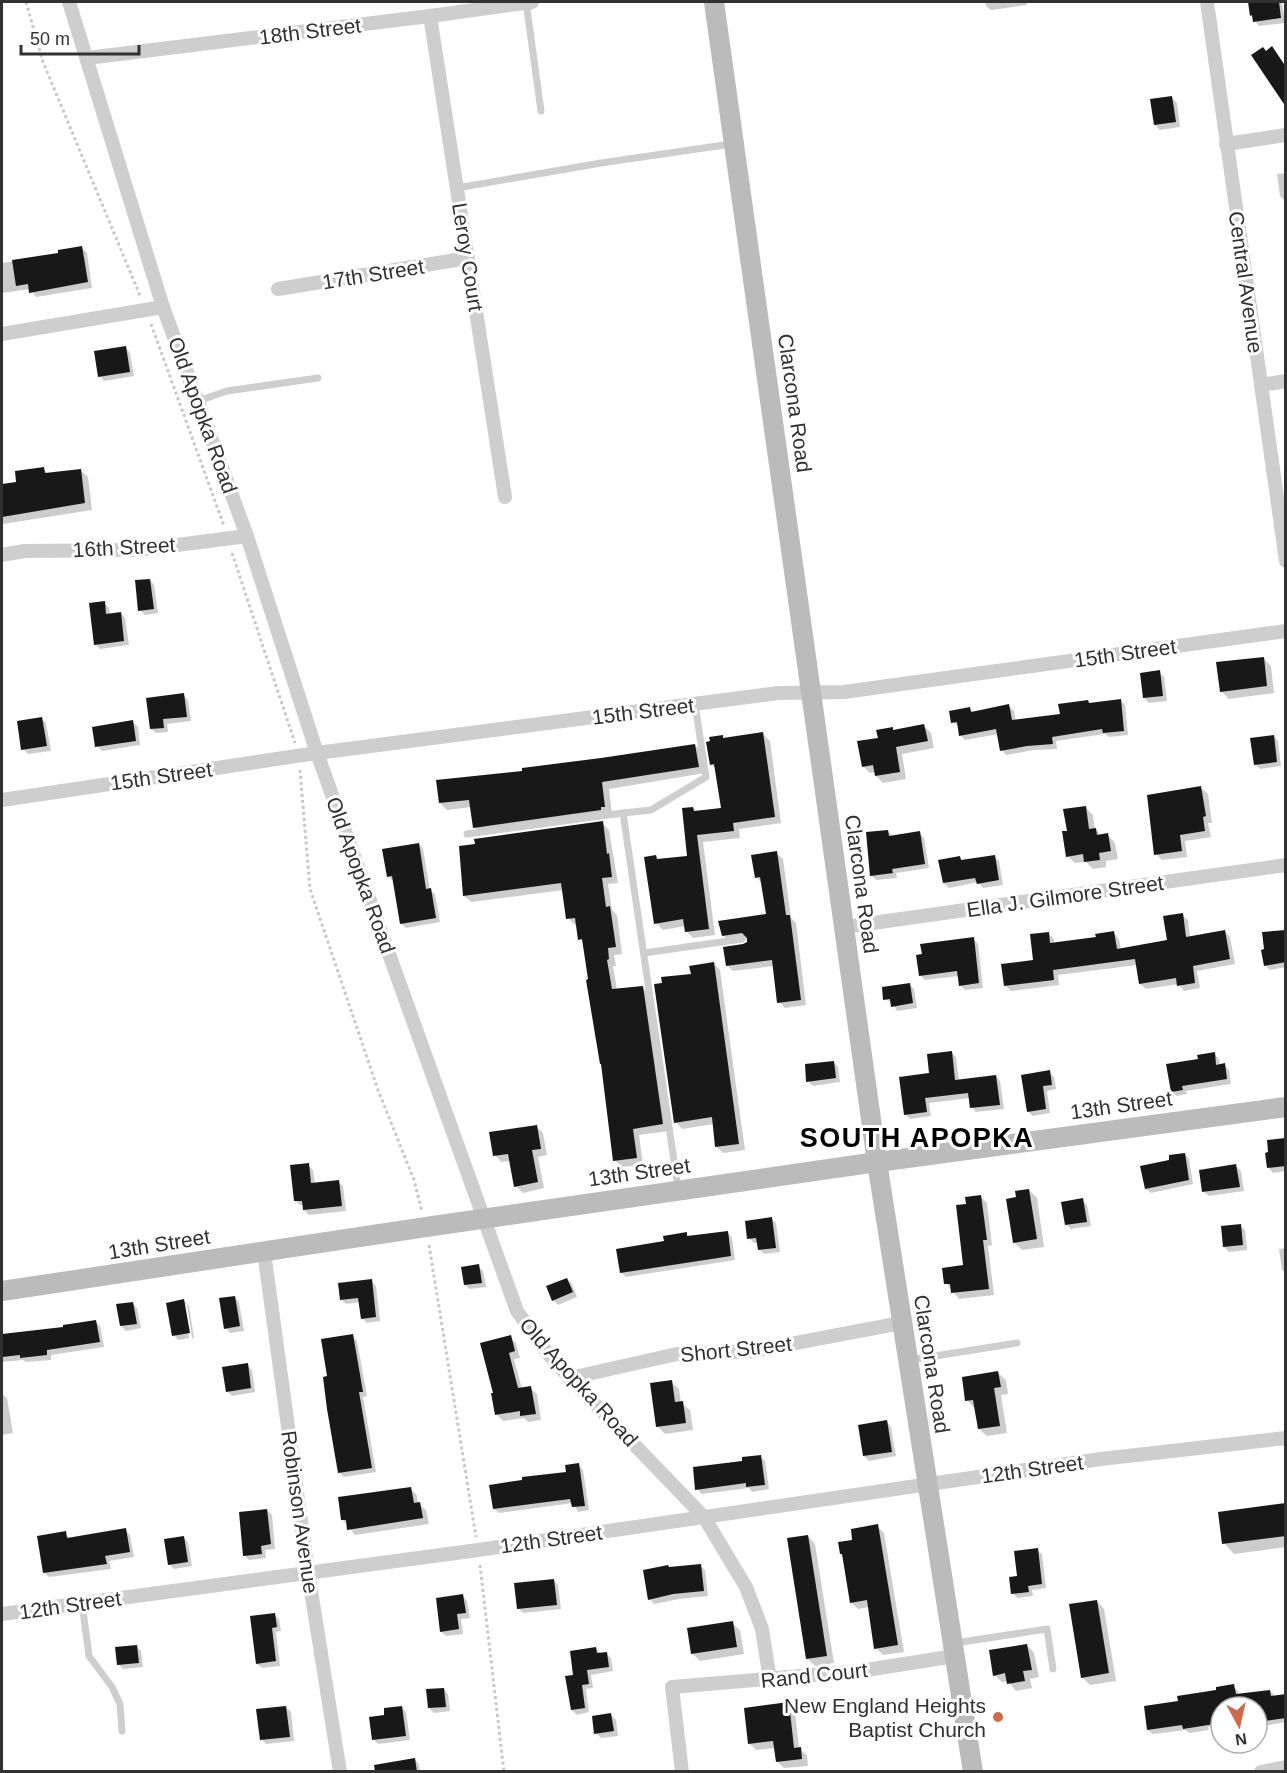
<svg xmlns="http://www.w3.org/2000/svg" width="1287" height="1773" font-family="Arial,sans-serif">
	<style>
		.shadow { fill: #0003 }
		.building { fill: #181818 }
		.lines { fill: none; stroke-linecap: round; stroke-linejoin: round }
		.path { stroke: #c8c8c8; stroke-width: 3; stroke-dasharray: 3 3; stroke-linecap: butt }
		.lane { stroke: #cecece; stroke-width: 7 }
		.street { stroke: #cecece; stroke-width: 14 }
		.secondary { stroke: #bbb; stroke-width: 20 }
		.poi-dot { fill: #d0684b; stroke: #fff; stroke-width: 2 }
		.labels { text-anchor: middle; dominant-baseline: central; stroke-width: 6; stroke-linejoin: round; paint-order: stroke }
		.street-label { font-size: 21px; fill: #313131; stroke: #fff }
		.poi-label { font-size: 21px; fill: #313131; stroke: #fff; text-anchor: end }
		.district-label { font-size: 27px; font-weight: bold; letter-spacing: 1.5px; fill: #000; stroke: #fff }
	</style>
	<rect width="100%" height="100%" fill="#fff"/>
	<g class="shadow">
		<path d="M985,2H1026L1027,5L991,10L986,6Z"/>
		<path d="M1249,2H1282L1285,23L1259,26L1251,15Z"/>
		<path d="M1172,98L1177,103L1180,127L1160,130L1155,125Z"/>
		<path d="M1286,173V201H1285L1280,196L1277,174Z"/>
		<path d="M81,247L87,253L92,288L36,297L30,289L2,293V263L60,254Z"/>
		<path d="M126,348L130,353L134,376L104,381L100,376Z"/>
		<path d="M43,469L48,474L80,470L88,477L92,510L3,524L2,522V485L18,483Z"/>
		<path d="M150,580L154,585L158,613L145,615L140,610Z"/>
		<path d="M104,603L109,608L110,615L121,613L125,618L129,645L100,649L95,644Z"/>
		<path d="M1263,658L1271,666L1274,693L1229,699L1221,691Z"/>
		<path d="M1159,672L1164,677L1167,701L1149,703L1144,698Z"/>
		<path d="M183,695L188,700L191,721L167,724L168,732L156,733L151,729Z"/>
		<path d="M1120,700L1125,705L1128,735L1109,737L1105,734L1056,741L1057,749L1033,750L1006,755L1002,750L999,734L965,740L960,735L959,727L953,722L970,709L974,713L1009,706L1014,711L1016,721L1061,715L1088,701L1090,704Z"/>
		<path d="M41,718L46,723L51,751L28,754L23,749Z"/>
		<path d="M133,722L138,727L140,745L102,751L97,746Z"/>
		<path d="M924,726L931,733L934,748L902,754L906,779L883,783L876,776L875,772L870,773L863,766L879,739L892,729L895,731Z"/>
		<path d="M763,734L770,741L781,823L739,829L740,838L703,842L715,935L693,938L686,931V926L663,930L656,923L655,857L659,861L689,857L693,808L696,812L722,809L716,769L711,764L722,736L725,739Z"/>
		<path d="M1274,736L1278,741L1281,766L1260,769L1255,764Z"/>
		<path d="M695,745L702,752L705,773L609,789L612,814L481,834L474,827L472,807L447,810L440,803L524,772Z"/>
		<path d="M1201,788L1208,794L1212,823H1208L1211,837L1185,841L1187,857L1162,860L1156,854Z"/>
		<path d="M1085,807L1093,815L1095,829L1102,836L1108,835L1115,843L1118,859L1106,861V867L1093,869L1086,862L1075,863L1068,856V832Z"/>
		<path d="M602,823L609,830L618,883L608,884L612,910L617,915L622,954L614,955L616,966H613L617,990L642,987L649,994L669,1131L639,1135L643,1165L622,1167L615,1160L584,943L580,939L577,925H575L568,918L563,890L471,902L464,896Z"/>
		<path d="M888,831L893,837L919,833L924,838L929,868L896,873L897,878L876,880L871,875Z"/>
		<path d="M419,844L423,849L430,890L435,894L440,922L406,928L401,923L393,881L388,876Z"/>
		<path d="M776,853L783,859L791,918L796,923L806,1005L785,1008L779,1002L774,966L733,971L727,965L748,942L749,939L730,942L723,935L768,915L763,884L756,877Z"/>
		<path d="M994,856L999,861L1003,885L983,888L978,882L949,888L944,883L959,857L963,861Z"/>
		<path d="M1182,915L1188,920L1190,938L1225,931L1230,937L1235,964L1197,971L1200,988L1184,991L1179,984L1146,989L1140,984L1137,965L1058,975L1059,985L1011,991L1006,986L1034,961L1048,933L1054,939V944L1097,938L1114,933L1119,939L1121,949L1168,942Z"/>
		<path d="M1286,931V967L1270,970L1265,965Z"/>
		<path d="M973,939L978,944L983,988L965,990L960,985L959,976L925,980L920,975Z"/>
		<path d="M714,964L720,970L745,1150L723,1153L717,1147L714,1124L682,1129L676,1122L692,975Z"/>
		<path d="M909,984L914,989L917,1008L897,1011L892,1003L885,999Z"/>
		<path d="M951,1052L956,1057L959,1081L996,1076L1000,1081L1004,1109L976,1112L972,1107L970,1098L929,1103L931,1116L910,1119L905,1114L931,1074Z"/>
		<path d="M1214,1054L1219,1059L1220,1066L1224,1065L1229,1070L1231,1084L1186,1091L1187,1094L1177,1096L1172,1091L1200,1061Z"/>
		<path d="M833,1062L838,1067L840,1082L813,1086L808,1081Z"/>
		<path d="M1049,1072L1054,1077L1056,1089L1047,1091L1050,1113L1033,1116L1028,1111Z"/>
		<path d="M536,1126L543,1133L547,1155L538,1157L544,1188L523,1193L516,1186L511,1161L501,1162L495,1155Z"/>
		<path d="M1284,1139L1286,1171L1273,1173L1269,1168Z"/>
		<path d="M1185,1154L1189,1159L1193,1184L1151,1193L1146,1189L1171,1162Z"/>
		<path d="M308,1165L313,1170L315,1184L338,1182L343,1186L346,1211L309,1215L304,1210V1205H300L295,1200Z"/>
		<path d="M1236,1166L1241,1171L1244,1191L1209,1196L1204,1192Z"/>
		<path d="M1029,1190L1037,1198L1044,1247L1022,1250L1015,1243L1018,1198Z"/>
		<path d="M981,1197L987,1203L992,1245L988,1246L994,1295L959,1299L946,1283L965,1267L967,1205Z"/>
		<path d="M1082,1200L1087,1205L1091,1226L1071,1229L1066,1224Z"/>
		<path d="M771,1219L776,1223L780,1252L764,1254L759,1249L758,1243H754L749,1238Z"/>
		<path d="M1240,1226L1245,1230L1247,1250L1229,1252L1224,1247Z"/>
		<path d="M728,1233L732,1238L735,1260L626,1277L621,1272L665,1242L686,1234L690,1237Z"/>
		<path d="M1286,1248V1273L1282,1270L1279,1249Z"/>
		<path d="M478,1266L483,1271L486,1287L470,1289L465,1285Z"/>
		<path d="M567,1279L572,1284L577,1297L558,1305L553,1300Z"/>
		<path d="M371,1281L376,1286L380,1321L367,1323L362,1318L360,1302L346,1304L341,1299Z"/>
		<path d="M234,1297L239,1302L244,1331L230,1333L226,1328Z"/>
		<path d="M184,1301L189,1306L194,1338H192L187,1304H184L189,1338L178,1340L174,1335Z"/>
		<path d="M133,1303L137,1308L141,1328L126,1331L121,1326Z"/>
		<path d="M95,1321L100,1326L104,1347L51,1355V1360L26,1362L23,1360L2,1362V1336L65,1328Z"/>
		<path d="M352,1336L357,1341L367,1396L363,1397L376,1472L344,1477L339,1472L329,1378Z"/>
		<path d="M510,1337L516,1343L520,1358L514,1359L522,1389L530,1388L537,1394L541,1420L528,1422L524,1418L503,1421L497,1415Z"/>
		<path d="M247,1365L252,1370L255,1392L232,1396L227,1391Z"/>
		<path d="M998,1373L1006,1380L1008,1394L1001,1395L1007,1433L987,1436L979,1429L974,1408L967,1400Z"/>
		<path d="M671,1382L679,1389L681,1403L690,1410L693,1430L665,1434L657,1426Z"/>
		<path d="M2,1394L7,1398L13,1433L2,1435Z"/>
		<path d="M887,1422L891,1427L896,1456L869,1461L864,1456Z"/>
		<path d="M760,1456L765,1461L769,1489L752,1492L749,1488L702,1494L697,1489L744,1462Z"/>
		<path d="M578,1465L583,1470L589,1510L578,1512L573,1503L499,1513L494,1509L568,1473Z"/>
		<path d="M410,1488L417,1495L418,1504L426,1510L429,1524L355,1535L343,1520Z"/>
		<path d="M1286,1505V1547L1234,1554L1224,1543Z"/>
		<path d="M267,1510L272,1515L275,1549L265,1550L266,1558L249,1560L244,1555Z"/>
		<path d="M877,1526L884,1533L904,1652L883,1655L876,1648L869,1607L858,1609L851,1602L844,1557L841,1554L854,1541Z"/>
		<path d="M125,1530L130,1535L134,1557L109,1561L111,1569L49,1577L44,1572L65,1533L70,1539Z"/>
		<path d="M808,1536L815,1544L834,1663L815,1666L807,1658Z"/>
		<path d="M183,1537L188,1542L192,1566L174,1569L170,1565Z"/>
		<path d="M1037,1550L1042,1554L1046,1588L1032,1590L1033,1596L1017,1598L1013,1593L1019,1577Z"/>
		<path d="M700,1565L705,1570L708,1596L679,1599L654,1604L650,1599L669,1568Z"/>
		<path d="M554,1581L558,1585L561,1609L523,1613L518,1608Z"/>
		<path d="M463,1596L467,1601L470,1618L461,1619L463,1634L446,1636L441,1631Z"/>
		<path d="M1097,1601L1104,1609L1116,1681L1090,1685L1082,1677Z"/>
		<path d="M274,1614L279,1619L281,1631L276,1632L280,1666L262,1668L257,1664Z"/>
		<path d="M732,1623L740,1630L744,1654L700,1661L692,1653Z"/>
		<path d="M1027,1645L1034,1653L1039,1677L1030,1679L1032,1688L1016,1691L1008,1681L1002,1682L994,1675Z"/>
		<path d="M136,1646L141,1651L143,1667L123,1669L119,1665Z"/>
		<path d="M596,1648L601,1654L606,1653L611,1658L613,1671L591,1675L593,1688L586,1689L589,1712L577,1715L572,1710L575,1676Z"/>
		<path d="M1233,1686L1238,1691L1239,1695L1270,1691L1276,1697L1286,1695V1722L1258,1727L1257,1707H1221V1725L1208,1727L1209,1730L1189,1733L1186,1730L1153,1734L1148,1730L1180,1703Z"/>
		<path d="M444,1689L448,1694L450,1711L434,1713L429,1708Z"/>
		<path d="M789,1704L795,1711L799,1749L807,1755L808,1766L784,1768L777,1761L776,1748L756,1750L749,1743Z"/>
		<path d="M286,1707L291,1712L294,1741L266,1744L261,1739Z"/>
		<path d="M402,1707L406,1712L410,1740L378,1744L373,1739L386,1717Z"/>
		<path d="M611,1715L616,1720L618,1736L601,1738L596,1733Z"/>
		<path d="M414,1759L419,1764L420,1772H397Z"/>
	</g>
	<g class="building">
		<path d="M1248,2H1279L1281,18L1253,22L1252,15L1250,16Z"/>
		<path d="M1272,46L1286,67V107L1251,55L1263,47L1266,51Z"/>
		<path d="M1172,96L1176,122L1154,125L1150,99Z"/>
		<path d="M82,246L88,282L29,293L28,284L16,286L12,260L58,253V250Z"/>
		<path d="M126,346L130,372L98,377L94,351Z"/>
		<path d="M44,467L45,473L81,469L85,503L2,517V484L16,482L15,471Z"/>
		<path d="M150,579L154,609L138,611L135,580Z"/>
		<path d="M105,601L106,614L121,612L124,641L94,645L89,603Z"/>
		<path d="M1264,657L1267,686L1220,692L1216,662Z"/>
		<path d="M1160,670L1163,696L1143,698L1140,673Z"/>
		<path d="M184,693L187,717L163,719L164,728L150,729L146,698Z"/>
		<path d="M1121,699L1124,731L1103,733L1102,729L1052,737L1053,744L1027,746L1000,751L996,729L959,736L957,722L951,723L949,711L970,707L971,712L1009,704L1012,720L1060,714L1058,704L1088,700L1089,703Z"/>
		<path d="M42,717L47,746L21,750L17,721Z"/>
		<path d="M133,720L136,741L95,747L92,727Z"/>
		<path d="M924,724L928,741L896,747L900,772L875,776L873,765L862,767L857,741L878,738L876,730L893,727V730Z"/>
		<path d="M763,732L775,817L733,823L734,831L697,835L709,929L685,932L683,919L654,924L644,857L656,855L657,859L687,856L682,808L693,807L694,811L721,808L714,764L710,765L706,742L710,741L709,737L723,735V738Z"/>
		<path d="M1274,735L1277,762L1254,765L1250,738Z"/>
		<path d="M695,744L699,767L602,782L605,807H601V810L473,828L469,800L439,803L436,780L522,771V768L601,758Z"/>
		<path d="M1201,786L1206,816L1203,817L1205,831L1180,835L1182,851L1154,855L1147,795Z"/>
		<path d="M1086,806L1089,829L1096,828L1097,835L1108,833L1111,851L1099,853L1100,860L1084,862L1083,854L1066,857L1062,831H1067L1063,809Z"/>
		<path d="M603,821L607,854L609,853L612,877L602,878L606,907L610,906L616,947L608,948L609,959L607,960L612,989L643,986L663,1124L633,1129L637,1158L613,1161L601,1064H600L586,980L588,979L582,939L578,940L575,918L566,919L561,883L463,896L459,846L475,844L474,839Z"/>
		<path d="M888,830L889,836L920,831L925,864L892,869L893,873L870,876L866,832Z"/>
		<path d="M419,843L426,889L431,888L436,918L400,924L392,876L387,877L382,849Z"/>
		<path d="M777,851L786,915H790L801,1000L777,1003L772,960L726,966L723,947L743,944L747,942V938L742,933L722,936L718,921L766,914L760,877L755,878L751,855Z"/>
		<path d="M995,855L999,880L977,884L975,878L943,883L938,860L960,856L961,860Z"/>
		<path d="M1183,913L1186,937L1225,930L1230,959L1193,966L1195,983L1177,986L1176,978L1139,984L1135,959L1053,970L1054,980L1004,986L1001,964L1033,960L1030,934L1049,932L1050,943L1096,937L1095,934L1114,931L1117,949L1167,940L1163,916Z"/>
		<path d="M1286,930V962L1264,966L1261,950L1264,949L1262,932Z"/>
		<path d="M974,937L979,983L959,986L957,971L919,976L916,955L922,954L920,944Z"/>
		<path d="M714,962L739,1144L715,1147L712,1117L674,1123L654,984L662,983L661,977L691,974L689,966Z"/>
		<path d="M910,983L913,1003L891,1007L890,999L883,1000L882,987Z"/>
		<path d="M952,1051L955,1080L996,1075L1000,1105L970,1108L968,1093L925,1098L927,1112L904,1115L899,1077L929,1073L927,1054Z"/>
		<path d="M1215,1052L1216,1065L1225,1063L1227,1079L1182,1086L1183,1090L1171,1092L1166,1064L1198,1059L1197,1055Z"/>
		<path d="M834,1061L836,1078L806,1082L805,1064Z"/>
		<path d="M1050,1070L1052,1085L1043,1086L1046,1109L1027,1112L1021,1075Z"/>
		<path d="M537,1125L541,1149L532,1150L538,1182L514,1187L508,1154L493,1156L489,1132Z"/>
		<path d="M1285,1138L1286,1166L1267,1168L1265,1153L1268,1152L1267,1140Z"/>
		<path d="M1185,1153L1189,1180L1145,1189L1140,1166L1169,1160V1155Z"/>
		<path d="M309,1163L311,1183L339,1180L342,1206L303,1210L302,1201H294L290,1165Z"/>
		<path d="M1236,1164L1240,1187L1202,1192L1199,1170Z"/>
		<path d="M1029,1189L1037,1239L1013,1243L1006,1199L1016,1197L1015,1191Z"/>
		<path d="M981,1195L987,1240H983L989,1289L951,1293L950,1284H944L942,1268L963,1265L956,1205L966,1204L965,1197Z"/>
		<path d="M1083,1198L1087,1222L1065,1225L1061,1202Z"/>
		<path d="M772,1217L776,1248L758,1250L756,1238L747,1239L745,1221Z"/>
		<path d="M1241,1224L1243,1245L1223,1247L1221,1226Z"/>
		<path d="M728,1231L731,1256L620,1273L616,1249L664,1241L663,1236L687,1232V1236Z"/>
		<path d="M479,1264L482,1283L464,1285L461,1267Z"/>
		<path d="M567,1278L573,1292L552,1301L546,1286Z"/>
		<path d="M372,1279L376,1317L361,1319L358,1298L340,1300L338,1283Z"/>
		<path d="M235,1296L240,1326L224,1329L219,1298Z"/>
		<path d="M184,1299L190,1333L172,1336L166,1303Z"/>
		<path d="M133,1302L137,1324L120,1326L116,1304Z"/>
		<path d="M96,1320L100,1342L47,1350V1355L20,1358V1355L2,1357V1334L63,1327V1325Z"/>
		<path d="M353,1334L363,1392H359L372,1468L338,1473L327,1409L323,1377L327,1376L321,1339Z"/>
		<path d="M511,1335L515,1351L509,1353L518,1388L531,1386L536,1414L520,1416V1411L495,1415L491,1393H493L480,1343Z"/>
		<path d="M248,1363L251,1388L226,1392L222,1367Z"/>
		<path d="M998,1371L1001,1387L994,1388L1000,1426L978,1429L973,1400L965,1401L962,1377Z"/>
		<path d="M672,1380L675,1402L683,1401L686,1423L656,1427L650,1383Z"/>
		<path d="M887,1420L892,1452L863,1456L858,1425Z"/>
		<path d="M761,1455L765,1485L746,1487V1483L695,1490L693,1467L742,1461V1457Z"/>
		<path d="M579,1463L585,1506L572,1507L570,1499L493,1509L489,1485L522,1480V1477L566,1472L565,1465Z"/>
		<path d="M411,1487L414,1503L420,1502L423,1518L347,1530L346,1520H341L338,1497Z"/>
		<path d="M1286,1503V1536L1222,1544L1218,1512Z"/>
		<path d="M267,1509L271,1544L261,1546L262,1554L243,1556L239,1512Z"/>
		<path d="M878,1524L898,1645L874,1649L867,1600L850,1603L842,1554H840L838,1542L852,1540L851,1529Z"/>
		<path d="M126,1528L130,1552L105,1556L107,1564L43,1573L37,1536L66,1531L67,1538Z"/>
		<path d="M808,1535L827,1656L806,1659L787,1538Z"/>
		<path d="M184,1536L188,1562L168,1565L164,1539Z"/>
		<path d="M1038,1548L1042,1584L1028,1586L1029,1592L1011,1594L1009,1577L1017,1576L1014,1551Z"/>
		<path d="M701,1564L704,1591L673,1594L648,1600L643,1570L668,1565L669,1567Z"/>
		<path d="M554,1579L557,1605L517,1609L514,1583Z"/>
		<path d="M463,1594L466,1613L457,1614L459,1629L440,1632L436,1598Z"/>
		<path d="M1097,1600L1109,1673L1081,1678L1069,1604Z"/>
		<path d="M275,1613L277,1627L272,1628L276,1661L256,1664L250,1616Z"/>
		<path d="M733,1621L737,1647L691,1654L687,1628Z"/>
		<path d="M1027,1644L1032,1670L1023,1671L1025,1681L1007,1684L1005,1673L993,1676L989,1650Z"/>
		<path d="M137,1645L139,1663L117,1665L115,1647Z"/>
		<path d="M596,1647L597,1653L607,1652L609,1667L587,1670L589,1684L582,1685L585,1708L571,1710L565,1676L573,1675L570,1651Z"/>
		<path d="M1234,1684L1236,1694L1270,1690L1271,1696L1286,1694V1718L1257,1722V1707H1221V1723L1183,1729L1182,1725L1147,1730L1144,1706L1178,1701L1177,1696L1216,1690V1687Z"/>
		<path d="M444,1688L446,1707L428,1708L426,1689Z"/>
		<path d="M789,1702L794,1748L801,1747L802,1759L776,1762L773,1741L748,1744L744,1708Z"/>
		<path d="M286,1706L290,1737L260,1740L256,1709Z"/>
		<path d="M402,1706L406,1736L372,1740L369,1717L384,1715V1708Z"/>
		<path d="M611,1713L614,1731L594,1734L592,1716Z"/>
		<path d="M415,1758L417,1772H375L374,1765Z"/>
	</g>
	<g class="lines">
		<g class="path">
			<path d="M26,2L43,62L141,298"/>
			<path d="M151,324L224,526"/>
			<path d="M232,553L295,743"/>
			<path d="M300,770L310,889L378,1090L414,1180L422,1212"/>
			<path d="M429,1245L476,1537"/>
			<path d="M480,1565L504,1772"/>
		</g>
		<g class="lane">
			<path d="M526,2L541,111"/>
			<path d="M457,188L601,163L731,144"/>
			<path d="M198,401L227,391L318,378"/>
			<path d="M623,813L651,810L706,777L695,704"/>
			<path d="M467,834L623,813L678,1188"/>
			<path d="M644,953L742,939"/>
			<path d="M910,1360L1017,1343"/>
			<path d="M82,1603L89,1656L112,1687L120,1704L122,1731"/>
			<path d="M955,1643L1047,1629L1053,1669"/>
		</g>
		<g class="street">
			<path d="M69,2L163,307L247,536L317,753L517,1311L546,1351L570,1378L704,1517L746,1587L762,1629L770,1680"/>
			<path d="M1207,2L1286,561"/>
			<path d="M430,16L505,497"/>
			<path d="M87,58L430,16L532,2"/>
			<path d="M1226,144L1286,135"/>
			<path d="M278,289L468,258"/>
			<path d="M2,334L163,307"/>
			<path d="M1261,385L1286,381"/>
			<path d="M2,555L24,551L138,550L247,536"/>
			<path d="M2,800L317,753L778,693L844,692L1286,631"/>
			<path d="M844,927L1286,865"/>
			<path d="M264,1252L308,1572L340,1772"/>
			<path d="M570,1378L677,1354L754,1351L901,1323"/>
			<path d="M2,1614L478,1550L1101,1459L1286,1438"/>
			<path d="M682,1772L672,1687L860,1671L955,1656"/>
			<path d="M1261,1772L1286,1767"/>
		</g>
		<g class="secondary">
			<path d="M714,2L877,1162L973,1772"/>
			<path d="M2,1291L426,1227L863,1164L1286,1107"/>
		</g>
	</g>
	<circle class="poi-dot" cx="998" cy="1717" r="6"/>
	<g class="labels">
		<g class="street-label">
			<text transform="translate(310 31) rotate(-7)">18th Street</text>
			<text transform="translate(468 257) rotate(81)">Leroy Court</text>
			<text transform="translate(373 274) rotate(-9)">17th Street</text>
			<text transform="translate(1246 282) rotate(82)">Central Avenue</text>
			<text transform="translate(795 403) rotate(82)">Clarcona Road</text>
			<text transform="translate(203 415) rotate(70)">Old Apopka Road</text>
			<text transform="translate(124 547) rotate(-3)">16th Street</text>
			<text transform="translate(1125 653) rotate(-8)">15th Street</text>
			<text transform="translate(643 711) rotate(-7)">15th Street</text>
			<text transform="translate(161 776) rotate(-8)">15th Street</text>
			<text transform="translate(361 875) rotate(70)">Old Apopka Road</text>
			<text transform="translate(862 884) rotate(82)">Clarcona Road</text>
			<text transform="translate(1065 896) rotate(-8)">Ella J. Gilmore Street</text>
			<text transform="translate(1121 1105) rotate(-8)">13th Street</text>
			<text transform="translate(639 1172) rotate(-8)">13th Street</text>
			<text transform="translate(159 1244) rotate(-9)">13th Street</text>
			<text transform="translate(736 1349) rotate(-6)">Short Street</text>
			<text transform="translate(932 1364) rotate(81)">Clarcona Road</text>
			<text transform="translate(579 1382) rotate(48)">Old Apopka Road</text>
			<text transform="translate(1032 1469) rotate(-8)">12th Street</text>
			<text transform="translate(300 1512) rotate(82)">Robinson Avenue</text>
			<text transform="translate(551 1539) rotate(-8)">12th Street</text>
			<text transform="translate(70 1605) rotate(-8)">12th Street</text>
			<text transform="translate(814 1675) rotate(-6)">Rand Court</text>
		</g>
		<g class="poi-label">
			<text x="986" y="1705">New England Heights<tspan x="986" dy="24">Baptist Church</tspan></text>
		</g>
		<g class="district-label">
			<text x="917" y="1138">SOUTH APOPKA</text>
		</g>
	</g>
	<rect width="1287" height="1773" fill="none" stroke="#313131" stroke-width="6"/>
	<g transform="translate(1239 1725) rotate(172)"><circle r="28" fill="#ffffff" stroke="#adadad" stroke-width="1.5"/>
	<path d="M0-4.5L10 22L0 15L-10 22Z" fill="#d0684b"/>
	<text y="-9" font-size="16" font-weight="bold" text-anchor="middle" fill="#313131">N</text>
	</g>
	<path d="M21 45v9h118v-9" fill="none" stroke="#313131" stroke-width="3"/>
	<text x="30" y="45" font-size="18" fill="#313131" stroke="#ffffff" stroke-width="4.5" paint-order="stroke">50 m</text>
</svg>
